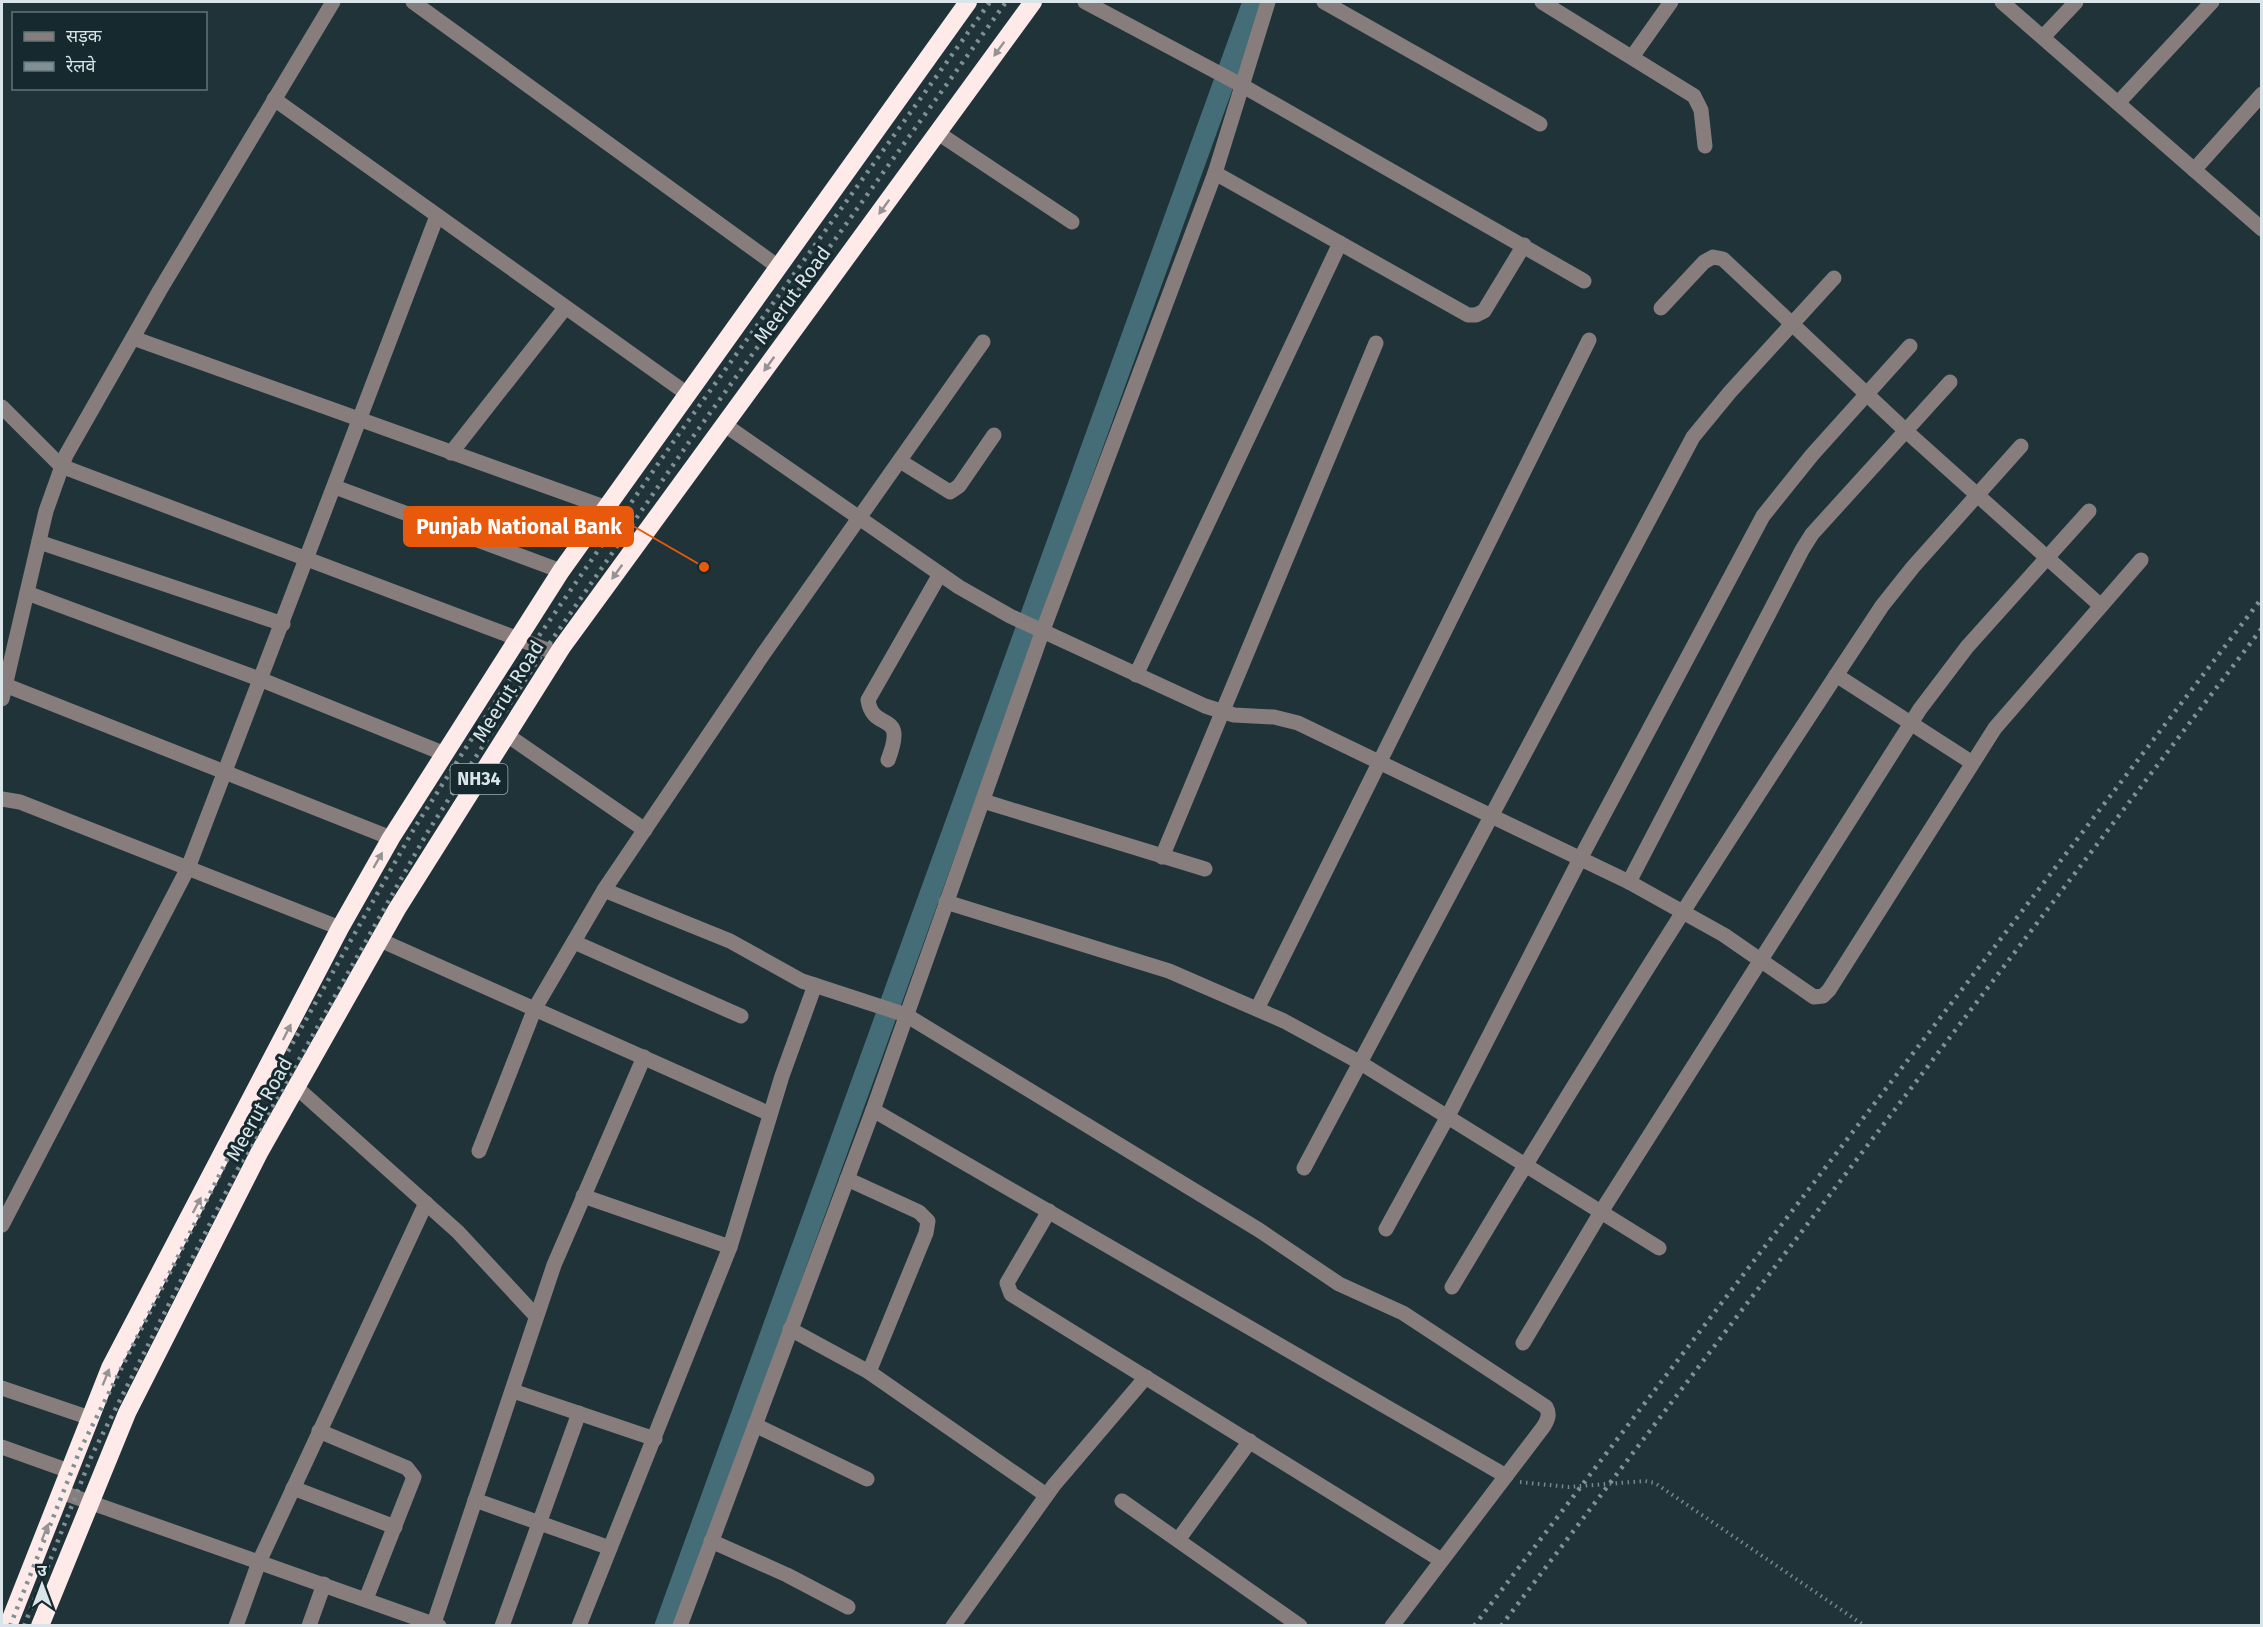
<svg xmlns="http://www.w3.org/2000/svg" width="2263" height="1627" font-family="'Fira Sans','Noto Sans Devanagari',sans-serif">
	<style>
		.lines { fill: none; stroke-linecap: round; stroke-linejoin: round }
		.canal { stroke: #446d78; stroke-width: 21 }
		.path { stroke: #78888c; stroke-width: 4; stroke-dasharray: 1.5 4.5; stroke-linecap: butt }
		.minor { stroke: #877d7c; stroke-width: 15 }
		.highway { stroke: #feeae9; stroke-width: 18 }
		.rail { stroke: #809095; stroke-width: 4.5; stroke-dasharray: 3 6; stroke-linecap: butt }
		.oneway { fill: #959395 }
		.labels { text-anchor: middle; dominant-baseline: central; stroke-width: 6; stroke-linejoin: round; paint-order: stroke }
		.shield { fill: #15292e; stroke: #9eadb0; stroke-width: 1.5 }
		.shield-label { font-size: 18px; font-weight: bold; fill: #d9e5e8 }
		.street-label { font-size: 20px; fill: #d9e5e8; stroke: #15292e }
		.leader { fill: none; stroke: #e8590c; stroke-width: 2 }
		.callout-dot { fill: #e8590c; stroke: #15292e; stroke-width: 2 }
		.callout { fill: #e8590c; stroke: #e8590c; stroke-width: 2 }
		.callout-label { font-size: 21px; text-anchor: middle; font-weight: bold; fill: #fff }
	</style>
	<rect width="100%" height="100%" fill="#1f3339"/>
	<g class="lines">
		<path class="canal" d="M665,1626L1253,2"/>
		<path class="path" d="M1520,1482L1568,1487L1645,1481L1655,1483L1865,1626"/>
		<g class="minor">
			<path d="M413,2L777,266"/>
			<path d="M1085,2L1243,86L1584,281"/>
			<path d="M1324,2L1540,124"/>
			<path d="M1542,2L1694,96L1701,110L1705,146"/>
			<path d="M2002,2L2262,229"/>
			<path d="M2043,37L2076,2"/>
			<path d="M1632,57L1671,2"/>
			<path d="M274,99L686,393"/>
			<path d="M2118,103L2212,2"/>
			<path d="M938,133L1072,222"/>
			<path d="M2194,170L2262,94"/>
			<path d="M1215,173L1468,315H1476L1484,311L1524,245"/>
			<path d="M1661,308L1704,262L1713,257L1723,259L1906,431L2101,606"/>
			<path d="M133,338L607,508"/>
			<path d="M2,407L61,466L558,654"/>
			<path d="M725,425L959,587L1010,616L1205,706L1234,715L1274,717L1298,723L1381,763L1629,882L1724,935L1814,997L1823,996L1829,990L1995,728L2141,560"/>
			<path d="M451,453L565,308"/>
			<path d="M900,461L950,492L959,486L994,435"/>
			<path d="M335,487L561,571"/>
			<path d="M39,542L283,624"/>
			<path d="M27,593L262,680L445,754"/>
			<path d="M1136,675L1340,243"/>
			<path d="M1836,675L1971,762"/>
			<path d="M5,685L391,838"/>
			<path d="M2,699L46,511L66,455L160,290L333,2"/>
			<path d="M507,735L645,830"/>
			<path d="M888,760C908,708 873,734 868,700L940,574"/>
			<path d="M2,799L20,802L340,928"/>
			<path d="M983,801L1205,869"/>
			<path d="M1162,857L1376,343"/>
			<path d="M1629,882L1802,550L1812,534L1950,382"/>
			<path d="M604,890L730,941L802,981L906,1015L1259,1230L1339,1284L1403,1313L1546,1407C1550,1414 1548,1419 1544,1426L1392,1626"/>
			<path d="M946,902L1169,971L1284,1021L1359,1062L1659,1248"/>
			<path d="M380,940L770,1114"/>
			<path d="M574,942L741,1016"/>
			<path d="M1257,1009L1589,340"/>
			<path d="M296,1087L458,1232L535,1315"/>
			<path d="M873,1110L1506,1476"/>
			<path d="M479,1151L535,1008L604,890L764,653L983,342"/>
			<path d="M1304,1168L1693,437L1730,392L1834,278"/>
			<path d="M847,1179L919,1212L928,1221L926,1233L869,1372"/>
			<path d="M583,1196L730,1247"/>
			<path d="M1049,1211L1007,1283L1011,1294L1441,1560"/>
			<path d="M2,1225L188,868L437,216"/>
			<path d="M1386,1229L1448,1116L1580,859L1763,516L1812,455L1910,346"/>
			<path d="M1452,1287C1589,1057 1733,830 1882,606L1913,567L2021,446"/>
			<path d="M790,1329L869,1372L1046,1495"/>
			<path d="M1523,1343L1601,1212L1920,709L1967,647L2089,511"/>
			<path d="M2,1388L90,1418"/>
			<path d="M513,1391L655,1439"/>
			<path d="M755,1425L867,1479"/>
			<path d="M319,1431L407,1468L414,1477L366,1599"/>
			<path d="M2,1447L69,1471"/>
			<path d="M293,1488L395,1527"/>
			<path d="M61,1492L439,1626"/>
			<path d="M475,1500L610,1548"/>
			<path d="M1122,1501L1300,1626"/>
			<path d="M1178,1540L1250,1441"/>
			<path d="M711,1541L787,1575L848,1607"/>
			<path d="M236,1626L259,1562L426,1203"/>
			<path d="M309,1626L324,1584"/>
			<path d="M433,1626L554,1265L644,1057"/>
			<path d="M502,1626L579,1413"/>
			<path d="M579,1626L730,1247L782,1076L815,985"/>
			<path d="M680,1626L873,1110L1043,630L1215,173L1268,2"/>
			<path d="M953,1626L1054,1485L1146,1377"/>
		</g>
		<g class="highway">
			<path d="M8,1626L110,1368L340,928L391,838L561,571L968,2"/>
			<path d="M40,1626L127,1413L260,1151L397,909L562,647L1033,2"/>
		</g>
		<g class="rail">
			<path d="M10,1626L80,1450L231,1152L415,827L525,656L676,438L990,2"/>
			<path d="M24,1626L92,1455L243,1159L427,833L536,663L687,445L1006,2"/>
			<path d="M1474,1626L2262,598"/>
			<path d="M1501,1626L2262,628"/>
		</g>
	</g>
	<defs><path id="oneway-solid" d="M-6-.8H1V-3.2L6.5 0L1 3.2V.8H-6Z" transform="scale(1.5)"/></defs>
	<g class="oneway">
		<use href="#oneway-solid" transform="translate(999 49) rotate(126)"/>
		<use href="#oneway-solid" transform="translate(884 207) rotate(126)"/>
		<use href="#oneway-solid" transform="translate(769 364) rotate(126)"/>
		<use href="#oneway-solid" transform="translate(617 572) rotate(126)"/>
		<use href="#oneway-solid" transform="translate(378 860) rotate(-60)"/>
		<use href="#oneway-solid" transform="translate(287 1032) rotate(-63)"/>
		<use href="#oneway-solid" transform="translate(197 1205) rotate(-62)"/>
		<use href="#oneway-solid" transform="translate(106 1377) rotate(-68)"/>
		<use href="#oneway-solid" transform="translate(45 1532) rotate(-69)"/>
	</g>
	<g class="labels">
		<rect class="shield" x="450.5" y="764" width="57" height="30" rx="4.5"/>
		<g class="shield-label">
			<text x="479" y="779">NH34</text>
		</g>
		<g class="street-label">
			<text transform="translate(792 295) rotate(-54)">Meerut Road</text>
			<text transform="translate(508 691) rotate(-58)">Meerut Road</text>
			<text transform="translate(259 1109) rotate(-61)">Meerut Road</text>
		</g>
	</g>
	<path class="leader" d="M704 567L633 526"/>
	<circle class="callout-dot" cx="704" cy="567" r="6"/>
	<rect class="callout" x="404" y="507" width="229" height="39" rx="6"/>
	<g class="callout-label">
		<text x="519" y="534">Punjab National Bank</text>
	</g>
	<rect width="2263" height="1627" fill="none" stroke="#d9e5e8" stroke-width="6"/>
	<rect x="12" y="12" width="195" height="78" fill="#15292e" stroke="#637478" stroke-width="1.5"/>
	<rect x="24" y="32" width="30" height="9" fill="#877d7c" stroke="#637478" stroke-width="1.5"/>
	<text x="66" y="42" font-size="18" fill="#d9e5e8">सड़क</text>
	<rect x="24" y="62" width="30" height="9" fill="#809095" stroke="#637478" stroke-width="1.5"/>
	<text x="66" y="72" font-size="18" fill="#d9e5e8">रेलवे</text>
	<g transform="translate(42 1585)" stroke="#15292e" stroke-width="4.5" paint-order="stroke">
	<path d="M0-4.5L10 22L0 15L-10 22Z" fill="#d9e5e8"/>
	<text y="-9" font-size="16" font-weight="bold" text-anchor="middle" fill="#d9e5e8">उ</text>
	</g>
</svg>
